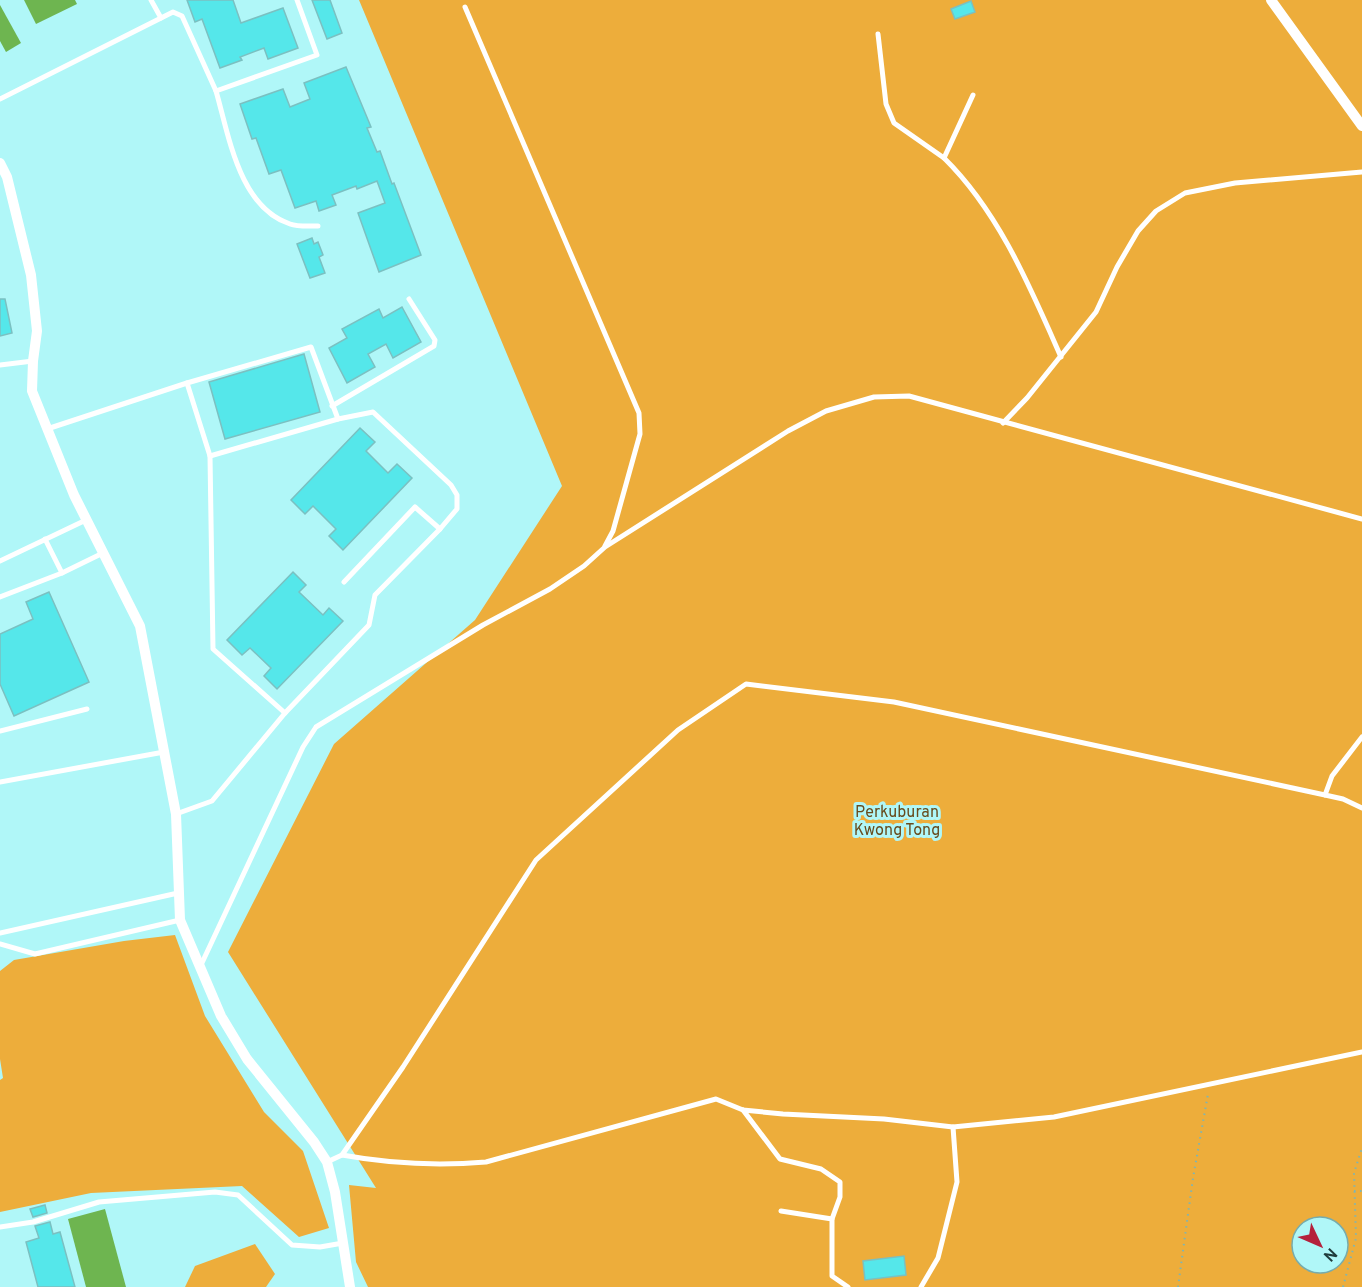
<svg xmlns="http://www.w3.org/2000/svg" width="1362" height="1287" font-family="Overpass,sans-serif">
	<style>
		.green { fill: #edad3b; fill-rule: evenodd }
		.water { fill: #6eb550 }
		.building { fill: #55e7ea; stroke: #7bc0c1; stroke-width: 1.5 }
		.lines { fill: none; stroke-linecap: round; stroke-linejoin: round }
		.path { stroke: #7db5b5; stroke-width: 2; stroke-dasharray: 1.5 4.5; stroke-linecap: butt }
		.lane { stroke: #fff; stroke-width: 5 }
		.street { stroke: #fff; stroke-width: 10 }
		.labels { text-anchor: middle; dominant-baseline: central; stroke-width: 6; stroke-linejoin: round; paint-order: stroke }
		.park-label { font-size: 16px; fill: #684c1e; stroke: #b0f7f8 }
	</style>
	<rect width="100%" height="100%" fill="#b0f7f8"/>
	<g class="green">
		<path d="M359,0H1362V1287H368L356,1262L349,1185L376,1188L228,952L334,744L475,620L562,486ZM1302,1227H1338V1263H1302Z"/>
		<path d="M175,935L205,1016L264,1112L303,1151L329,1228L299,1237L242,1186L91,1193L0,1212V1080L3,1078L0,1059V971L14,960L124,941Z"/>
		<path d="M255,1244L275,1274L266,1287H185L195,1266Z"/>
	</g>
	<g class="water">
		<path d="M24,0H75L77,4L36,24Z"/>
		<path d="M0,5L21,43L6,52L0,41Z"/>
		<path d="M105,1209L126,1287H86L68,1219Z"/>
	</g>
	<g class="building">
		<path d="M187,0H233L241,23L283,8L298,48L268,59L264,48L240,57L242,60L220,68L202,19L195,22Z"/>
		<path d="M312,0H330L342,33L327,39Z"/>
		<path d="M971,1L975,12L955,19L951,9Z"/>
		<path d="M346,67L371,127L367,128L377,152L380,151L392,184L394,183L421,255L379,272L358,213L385,203L377,181L357,189L356,186L332,195L336,205L319,211L316,201L295,208L281,170L269,174L256,138L252,139L240,104L283,89L290,107L310,99L304,83Z"/>
		<path d="M312,238L314,244L318,242L323,255L319,257L325,273L310,278L297,244Z"/>
		<path d="M0,299H5L12,333L0,336Z"/>
		<path d="M402,307L421,342L393,358L386,344L368,354L375,367L347,383L329,348L347,338L342,329L379,309L383,318Z"/>
		<path d="M304,354L320,412L225,439L209,382Z"/>
		<path d="M360,428L375,442L366,451L388,473L397,464L412,478L343,550L329,536L336,529L313,506L305,514L291,500Z"/>
		<path d="M293,572L306,585L299,592L323,615L329,608L343,621L277,689L264,676L271,668L250,648L242,655L227,640Z"/>
		<path d="M49,592L89,682L14,716L0,684V634L33,619L26,602Z"/>
		<path d="M45,1205L47,1213L33,1217L30,1209Z"/>
		<path d="M50,1222L53,1234L60,1232L75,1287H38L26,1242L39,1238L35,1226Z"/>
		<path d="M904,1256L906,1275L865,1280L863,1261Z"/>
	</g>
	<g class="lines">
		<g class="path">
			<path d="M1354,1191H1362"/>
			<path d="M1178,1287L1193,1178L1208,1094"/>
			<path d="M1343,1287L1356,1238L1354,1173L1362,1148"/>
		</g>
		<g class="lane">
			<path d="M151,0L161,18"/>
			<path d="M465,7L639,413L640,434L613,531L605,546"/>
			<path d="M878,34L886,104L894,123L944,158"/>
			<path d="M216,91C229,136 239,207 290,224C298,227 309,226 318,226"/>
			<path d="M973,95L944,158C999,212 1030,287 1061,357"/>
			<path d="M0,99L173,12L182,16L216,91L317,55L297,0"/>
			<path d="M0,365L33,361"/>
			<path d="M187,383L210,456L213,649L285,713"/>
			<path d="M332,406L434,346L435,340L409,299"/>
			<path d="M1003,423L1027,398L1096,312L1117,267L1138,231L1156,211L1185,193L1235,183L1362,172"/>
			<path d="M47,429L187,383L311,347L338,419"/>
			<path d="M45,539L62,573"/>
			<path d="M0,561L86,520"/>
			<path d="M344,582L415,507L440,529"/>
			<path d="M0,597L62,573L103,553"/>
			<path d="M0,731L87,709"/>
			<path d="M1362,737L1332,776L1325,795L1343,799L1362,808"/>
			<path d="M0,782L164,752"/>
			<path d="M176,814L212,801L285,713L369,625L375,595L440,529L457,509V495L451,485L373,412L338,419L210,456"/>
			<path d="M0,933L178,893"/>
			<path d="M0,944L35,954L180,920"/>
			<path d="M201,965L303,747L316,727L483,625L550,589L584,566L605,547L788,431L826,411L874,397L909,396L1362,519"/>
			<path d="M743,1110L780,1159L821,1169L840,1182V1197L832,1219"/>
			<path d="M342,1155C391,1164 437,1166 486,1162L716,1099L743,1110L783,1114L884,1119L953,1127L1054,1117L1362,1052"/>
			<path d="M327,1162L342,1155L403,1067L536,860L678,730L746,684L894,702L1325,795"/>
			<path d="M781,1211L832,1219V1276L848,1287"/>
			<path d="M0,1227L33,1222L99,1202L215,1192L238,1195L292,1245L320,1247L343,1243"/>
			<path d="M921,1287L938,1258L957,1182L953,1127"/>
		</g>
		<g class="street">
			<path d="M1271,0L1362,126"/>
			<path d="M0,163L7,177L31,275L37,331L33,361L32,391L74,495L140,626L176,814L180,920L221,1016L247,1059L314,1142L327,1162L335,1192L350,1287"/>
		</g>
	</g>
	<g class="labels">
		<g class="park-label">
			<text x="897" y="813">Perkuburan<tspan x="897" dy="18">Kwong Tong</tspan></text>
		</g>
	</g>
	<g transform="translate(1320 1245) rotate(134)"><circle r="28" fill="#b0f7f8" stroke="#76acad" stroke-width="1.5"/>
	<path d="M0-4.5L10 22L0 15L-10 22Z" fill="#b4213c"/>
	<text y="-9" font-size="16" font-weight="bold" text-anchor="middle" fill="#1f3c3c">N</text>
	</g>
</svg>
